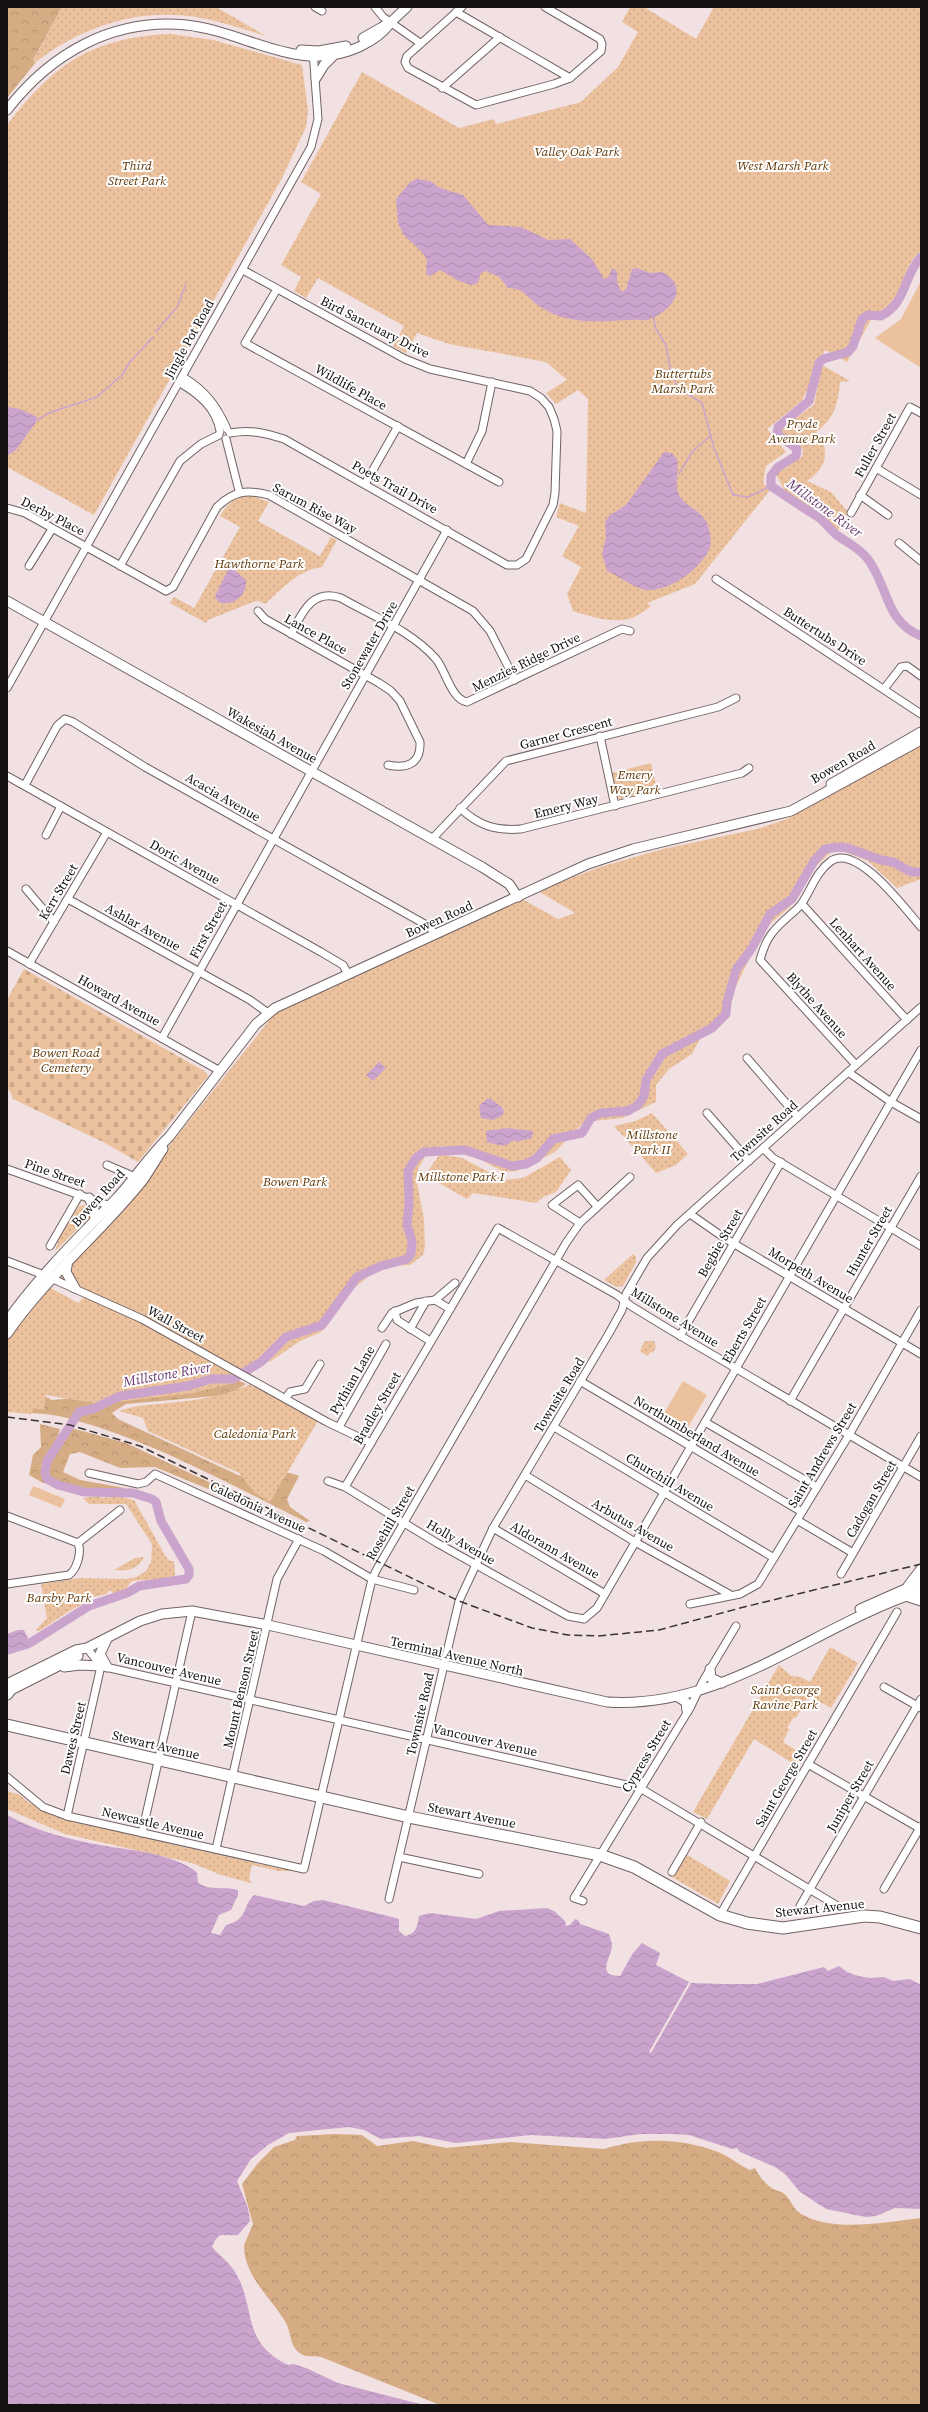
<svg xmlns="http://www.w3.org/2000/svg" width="928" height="2412" font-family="'Source Serif 4',serif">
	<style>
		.grass { fill: #ebc29d }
		.forest { fill: url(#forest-crowns) }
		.cemetery { fill: url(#cemetery-stones) }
		.park { fill: url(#park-dots) }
		.water { fill: url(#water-waves) }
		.pier { fill: #f1e1e2 }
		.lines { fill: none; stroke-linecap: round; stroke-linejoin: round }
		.stream { stroke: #cba4cd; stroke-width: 1.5 }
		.river { stroke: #cba4cd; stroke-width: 9 }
		.minor-casing { stroke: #716364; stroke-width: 9 }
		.major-casing { stroke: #716364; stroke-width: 11 }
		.highway-casing { stroke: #716364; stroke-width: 13 }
		.minor { stroke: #fff; stroke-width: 7 }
		.major { stroke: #fff; stroke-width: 9 }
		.highway { stroke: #fff; stroke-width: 11 }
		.rail { stroke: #3a3434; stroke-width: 1.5; stroke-dasharray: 8 4; stroke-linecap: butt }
		.labels { text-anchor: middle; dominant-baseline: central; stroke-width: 4; stroke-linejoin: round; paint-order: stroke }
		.park-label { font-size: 13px; font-style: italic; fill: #623908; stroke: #fff }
		.street-label { font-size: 13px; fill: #161111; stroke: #fff }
		.water-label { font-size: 14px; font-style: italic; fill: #6b3a6f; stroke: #fff }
	</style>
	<defs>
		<pattern id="forest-crowns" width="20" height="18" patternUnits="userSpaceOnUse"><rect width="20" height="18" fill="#d6ac84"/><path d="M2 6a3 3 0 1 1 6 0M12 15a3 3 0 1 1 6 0" fill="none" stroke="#b79371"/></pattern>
		<pattern id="cemetery-stones" width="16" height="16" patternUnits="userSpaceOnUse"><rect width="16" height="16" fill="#ebc29d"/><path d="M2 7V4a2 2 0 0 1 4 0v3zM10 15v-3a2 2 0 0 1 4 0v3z" fill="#c9a686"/></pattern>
		<pattern id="park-dots" width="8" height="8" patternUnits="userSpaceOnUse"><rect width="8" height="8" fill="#ebc29d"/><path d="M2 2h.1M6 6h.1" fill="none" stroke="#c9a686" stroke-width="1.8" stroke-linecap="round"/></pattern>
		<pattern id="water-waves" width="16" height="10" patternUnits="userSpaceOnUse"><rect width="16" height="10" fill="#cba4cd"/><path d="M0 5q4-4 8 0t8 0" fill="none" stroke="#ae8caf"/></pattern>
	</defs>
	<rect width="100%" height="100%" fill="#f1e1e2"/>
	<g class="grass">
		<path d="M921,281V368L875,338L901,319Z"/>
		<path d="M683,1381L707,1395L684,1434L660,1420Z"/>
		<path d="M33,1486L65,1499L61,1508L29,1495Z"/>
	</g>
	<g class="forest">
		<path d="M7,7H62L33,60L36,62L7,98Z"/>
		<path d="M196,1359L246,1384L228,1395L126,1404L112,1413L118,1419L238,1475L258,1480C271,1472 285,1470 299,1476L287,1499L290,1507L310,1521L306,1522C229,1484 151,1440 67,1418C48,1413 27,1413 7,1411V1367L28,1387L52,1400L98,1396Z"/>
		<path d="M40,1424L60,1429C54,1453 33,1455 45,1484L29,1475L33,1455L41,1447Z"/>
		<path d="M71,1428L126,1443L249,1501L247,1505L155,1467L120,1468L80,1452L70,1454L63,1472L80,1480L125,1488C108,1496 67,1486 51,1479C44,1457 63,1447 71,1428Z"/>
		<path d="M335,2134L362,2135L377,2146L413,2141L446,2148L510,2142L604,2149C641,2137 682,2138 718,2152C729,2156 739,2165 750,2170L755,2168C759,2176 766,2186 775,2190C777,2191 781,2191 783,2193C790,2197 793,2209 801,2214C835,2233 884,2222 921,2218V2405H440L321,2357C316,2356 307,2357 303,2355C289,2348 292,2334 286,2323C271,2297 244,2277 244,2245L253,2224L242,2184L258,2163L274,2147L295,2140L297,2136Z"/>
	</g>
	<path class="cemetery" d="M24,969L206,1072L208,1076L138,1162L105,1143L13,1099L10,1091L7,1089V1000Z"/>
	<g class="park">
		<path d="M62,7H216L266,36C243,29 220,21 196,17C138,8 81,27 36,62L33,61Z"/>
		<path d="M630,7H644L696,39L714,7H921V251C895,271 912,303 875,313L847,362L825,350L802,401L767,429L786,452L766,466L763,483L770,490L695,584L647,603L651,606C646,610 639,615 632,618C613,624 591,617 573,611L567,594L581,567L562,556L579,526L556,517L560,503L586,513L588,399L578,390L556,404L546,393L567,380L546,362L449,344L417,333L406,353L393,346L404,326L318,278L306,298L294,291L301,277L281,265L321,194L301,182L362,72L459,128L494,119L496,124L581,102L618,67L638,32L622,22Z"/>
		<path d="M171,34L213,40L302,65L308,111L306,127L282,178L94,515L7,467V125C53,64 93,37 171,34Z"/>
		<path d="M822,365L850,381L840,382C838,404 835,418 816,432C831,450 827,468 807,481L831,492L848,512L837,532L827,524L820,511L796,501L785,491L776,474L802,457L803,449L782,434L780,429L814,405Z"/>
		<path d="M252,496L269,502L258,521L320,556L331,537L337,540L322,567C298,570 282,589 265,604L259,601L253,602L208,620L206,623L170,603L174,597L194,608L240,527L220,516C227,503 237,496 252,496Z"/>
		<path d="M921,743V879L897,888L868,861L837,849L831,852L808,874L791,906L771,923L759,939L716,1027L700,1039L692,1054L669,1069L656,1085V1102L622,1118L594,1121L581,1125L555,1152L517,1171L504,1172L466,1152L447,1147L441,1146L427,1153L419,1167L416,1177L424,1220L425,1247L423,1255L410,1265L388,1266L376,1270L348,1293L341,1307L321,1332L300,1341L271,1361L257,1366L238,1382L194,1393L99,1404L46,1395L44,1410L33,1408L32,1414L7,1412V1332L47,1286L78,1303L89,1293L58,1276L93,1241L276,1012L522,899L558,919L575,913L538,891L600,867L663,849L757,829L787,819Z"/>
		<path d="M651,763L657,790L619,799L612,773Z"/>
		<path d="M652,1113L688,1154L676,1165L656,1173L614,1126L636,1121Z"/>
		<path d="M440,1154L462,1158L504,1180L523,1178L560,1157L571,1170L556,1192L543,1197L536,1203L473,1193L467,1199L425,1175Z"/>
		<path d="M85,1205L90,1210L89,1218L55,1251L60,1236L79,1206Z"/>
		<path d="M633,1254L636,1257V1262L623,1286L617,1287L604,1280Z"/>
		<path d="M647,1341H654L656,1347L653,1353L651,1352L647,1356L640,1351L644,1342Z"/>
		<path d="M255,1382L319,1419L270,1502L254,1492L239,1473L148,1431L143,1418L119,1411C135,1405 152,1405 168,1403C199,1400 227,1396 255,1382Z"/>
		<path d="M112,1495L134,1500L166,1557L170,1561H174L175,1576L169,1581C164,1579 140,1580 132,1581C125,1588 126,1595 115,1596L110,1590L106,1594L94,1597L92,1594L90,1602C71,1607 56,1621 39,1631L36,1630L47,1618L41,1584L79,1578L126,1579L137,1577L146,1571L151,1562L152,1544L126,1504H89L83,1498L99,1496L102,1498L111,1497Z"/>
		<path d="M144,1557C137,1570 128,1571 114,1570L135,1558Z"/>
		<path d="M830,1647L858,1663L831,1708L809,1696L796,1718L794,1717L787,1728L789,1729L783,1742L804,1755L797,1766L754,1739L707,1819L693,1812L779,1665L791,1676L801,1677L810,1682Z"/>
		<path d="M7,1791L20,1795L28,1802L56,1817L140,1834L170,1844L278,1868L300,1871H278L252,1865L249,1878L251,1883L221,1875L192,1863L65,1834L7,1809Z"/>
		<path d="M686,1854L730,1881L718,1904L672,1877Z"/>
	</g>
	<g class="water">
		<path d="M417,179L430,181L440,188L463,195L488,225L521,227L548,240L570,239L592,259L604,279L608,278L612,268L617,271V283L622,292L626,289L632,269L637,268L650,273L662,272C691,288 672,310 648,320C644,321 637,319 633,320C599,321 568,326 539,306C527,298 526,289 508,288L499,277L486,271L481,273L478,283L471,285L459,281L440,270L430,276L426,274L427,259L422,252L404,235L398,223L396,199L410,182Z"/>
		<path d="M7,407L20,409L37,417L36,422L16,450L7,456Z"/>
		<path d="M664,452L672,453L677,459C679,469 675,485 678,492C682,506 701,509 707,523C709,528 712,541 710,547C703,567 673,589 651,590C636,591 620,576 607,571L602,554L606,537L605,522L610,515L626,505Z"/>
		<path d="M230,566L246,580C247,594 236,605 221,603L215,598L216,594Z"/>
		<path d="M379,1062L386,1068L373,1081L366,1075Z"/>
		<path d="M487,1099H491L502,1107L504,1112L502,1116L493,1120L481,1118L479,1106Z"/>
		<path d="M506,1128L533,1131L532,1138L516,1142L515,1140L512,1141C505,1149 496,1144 487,1142L486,1131Z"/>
		<path d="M18,1630H24L30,1643V1648L7,1655V1634Z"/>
		<path d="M7,1815C38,1832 71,1840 106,1846C135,1851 168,1853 194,1870L197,1873L198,1883C210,1891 225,1886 238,1890V1895L231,1910L219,1915L211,1933L220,1935L226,1925C249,1919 241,1908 254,1895L304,1906L314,1901L323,1900L388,1916L399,1919V1931L405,1936C417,1933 417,1927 419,1916L430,1913L476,1919L499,1911L547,1908L554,1911L565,1921L566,1926L570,1925L575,1919L578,1920L580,1924L609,1934C610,1937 611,1941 612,1944C613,1956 594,1976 620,1976L633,1953L642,1943L660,1953L656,1965L691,1983L723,1984H757L824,1967L828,1971L839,1966L847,1972L858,1976L870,1978L884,1977L893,1981L910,1979L921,1985V2209L895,2208L876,2216L866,2217L826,2209L800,2192L785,2174L775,2167L740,2152L737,2148L732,2149L689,2135L672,2134H641L605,2139L530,2135L456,2143L419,2136L381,2139L364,2130L349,2127L289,2133L268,2145L251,2159L237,2181L248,2208L250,2221L238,2235C223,2237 219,2229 212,2247C219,2255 230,2263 235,2272C257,2308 240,2342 288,2365L293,2364L306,2368L338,2383L424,2405H7Z"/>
	</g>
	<path class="pier" d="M689,1982L691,1983L651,2053L649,2052Z"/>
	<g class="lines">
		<g class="stream">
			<path d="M653,316L656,329L666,345L671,373L678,388L702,403L714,448L733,495L748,497L771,486"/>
			<path d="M156,332L177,307L186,284"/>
			<path d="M37,420L51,412L97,397L122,375L130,362L153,337"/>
			<path d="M679,474L692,452L711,435"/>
		</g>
		<g class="river">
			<path d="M921,257C903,276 907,303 881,316L868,315L862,319L853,346L848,352L823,359L819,363L809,401L778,427L777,434L797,449L796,456L778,467L771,476V486C787,497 802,507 818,517C825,521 830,530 838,536C848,543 859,548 867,558C889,586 884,621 921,636"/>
			<path d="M30,1643L89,1606L127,1593L139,1586L186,1579L189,1575V1569L161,1521L156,1502L152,1499L133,1493L84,1492L58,1485L47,1479L45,1473L47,1461L79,1412L93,1409L120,1396L188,1386L211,1379H233L261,1362L286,1337L322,1325L357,1277L381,1266L407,1259L411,1254L412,1241L407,1225L409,1204L408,1171L416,1158L424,1152L465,1150L512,1166L526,1164L537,1158L553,1139L582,1133L591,1118L601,1113L628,1111L638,1105L644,1096L646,1080L662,1054L712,1028L726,1014L727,1002L736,970L752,948L770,914L792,899L814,861L825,849L838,847L848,848L881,860L893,862L911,872H921"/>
		</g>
		<g class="minor-casing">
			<g id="minor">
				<path d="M315,7L322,11"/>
				<path d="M375,7L383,17L420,43"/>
				<path d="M462,7L407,56L405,62L408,68L476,105L554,84L570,78L601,51L602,44L600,39L545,7"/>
				<path d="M456,12L570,78"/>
				<path d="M442,88L500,37"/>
				<path d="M277,289L245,343L499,482"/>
				<path d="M183,377C205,390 217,406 227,429"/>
				<path d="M180,383C199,394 216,408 220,431"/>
				<path d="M230,433C249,429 265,433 284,439L507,565H517L526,559L553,505L555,493L557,431L554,419L549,407L541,398L530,391L430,369L405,359L243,270"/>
				<path d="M226,439L239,491"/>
				<path d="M466,464L482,431L492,382"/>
				<path d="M876,468L921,495"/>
				<path d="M365,484L398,426"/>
				<path d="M860,495L888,515"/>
				<path d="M7,508L25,513L166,591L173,587L217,507C234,491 246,489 269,495L473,611L490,631L515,680"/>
				<path d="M851,513L910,407L921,413"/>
				<path d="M899,543L921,561"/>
				<path d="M29,566L52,529"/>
				<path d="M120,566L180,461L201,444L219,435"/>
				<path d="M716,579L921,714"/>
				<path d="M258,611L265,619L379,683L391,691L400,701L420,742C421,764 407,769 388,765"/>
				<path d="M291,634C302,613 312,588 341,598C372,616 412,631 436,659C446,671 451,699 467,702L622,629L630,631"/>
				<path d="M7,688L311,147L318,119L313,51"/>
				<path d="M884,689L901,667L907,666L921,676"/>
				<path d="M600,736L615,806"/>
				<path d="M7,776L321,952L343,965L348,974"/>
				<path d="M25,785L57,726L65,719L73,722L145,767L430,927L435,935"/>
				<path d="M460,808C479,826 496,831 521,829L742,773L749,768"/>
				<path d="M46,835L61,806"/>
				<path d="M432,839L506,761L718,707L736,698"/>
				<path d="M26,889L54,922"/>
				<path d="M68,899L250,1000L268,1013"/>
				<path d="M802,904L907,1020"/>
				<path d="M7,951L220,1071"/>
				<path d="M29,964L107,832"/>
				<path d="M162,1038L447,530"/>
				<path d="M747,1058L798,1117"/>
				<path d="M856,1065L760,960C766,938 772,931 789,916C793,912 799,908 802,903C812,888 816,872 831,861C857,843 906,910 921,927"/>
				<path d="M848,1072L891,1102L921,1119"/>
				<path d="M707,1113L749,1161"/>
				<path d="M763,1148L773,1158L921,1246"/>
				<path d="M107,1165L135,1177"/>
				<path d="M7,1169L113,1207"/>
				<path d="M690,1214L726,1239L921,1354"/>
				<path d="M580,1223L552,1205L578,1185L597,1206"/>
				<path d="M50,1246L80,1194"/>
				<path d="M7,1261L44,1275L142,1319L327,1422L371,1443"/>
				<path d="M435,1300L450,1309"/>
				<path d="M395,1311L397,1320L430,1341"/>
				<path d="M382,1328L392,1313L416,1303L435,1300L455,1283"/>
				<path d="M410,1329L426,1301"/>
				<path d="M680,1336L781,1162"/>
				<path d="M580,1381L802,1512"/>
				<path d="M286,1398L290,1392L305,1389L320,1364"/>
				<path d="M790,1401L921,1176"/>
				<path d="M705,1422L817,1487"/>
				<path d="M339,1427L386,1344"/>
				<path d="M554,1427L774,1558"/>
				<path d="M89,1473L138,1484L146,1482L155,1474L324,1551L372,1579L414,1590"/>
				<path d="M525,1475L635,1542L729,1594"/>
				<path d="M328,1481L345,1487L437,1543L568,1616L584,1619L597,1608L921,1050"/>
				<path d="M345,1487L498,1228L617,1295L631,1306L667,1328L921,1477"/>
				<path d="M7,1516L78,1543"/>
				<path d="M797,1520L853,1553"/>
				<path d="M493,1528L605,1594"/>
				<path d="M78,1543L120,1510"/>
				<path d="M841,1574L921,1436"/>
				<path d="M7,1584L69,1575C77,1569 82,1552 78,1543"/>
				<path d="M690,1604L740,1594L758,1584L849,1435L921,1310"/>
				<path d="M87,1648L101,1666L640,1788L836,1905"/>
				<path d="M884,1687L921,1708"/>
				<path d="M808,1764L921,1829"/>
				<path d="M7,1777L43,1807L67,1816L304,1869L372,1579L377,1569L566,1243L580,1223L630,1177"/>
				<path d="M67,1816L101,1666"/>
				<path d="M142,1833L192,1611"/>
				<path d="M216,1849L277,1579L299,1539"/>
				<path d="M399,1857L479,1874"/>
				<path d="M672,1872L701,1822"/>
				<path d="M884,1889L921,1826"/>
				<path d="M389,1899L459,1601L493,1528L608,1335L622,1310L626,1294L647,1258L677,1225L921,1007"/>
				<path d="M583,1901L574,1898L690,1708L703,1681L736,1626"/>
				<path d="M800,1906L921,1699"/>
				<path d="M720,1915L897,1612"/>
			</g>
		</g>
		<g class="major-casing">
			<g id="major">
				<path d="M363,38L391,22L407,7"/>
				<path d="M301,50L319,51L346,46"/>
				<path d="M316,78L324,65L333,56"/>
				<path d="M7,110C51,53 113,18 186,25C245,31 299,75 359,47C372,41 383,34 391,22"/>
				<path d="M7,601L482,867L509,884L518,897"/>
				<path d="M831,784L921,732"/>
				<path d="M89,1198L94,1209L95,1219"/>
				<path d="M68,1260L66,1272L75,1288"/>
				<path d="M7,1321C38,1277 78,1238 115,1200C134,1180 149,1156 169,1137L256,1024L275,1008L588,864L633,849L791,811L921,740"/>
				<path d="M7,1334C46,1277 100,1234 143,1180C150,1170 156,1159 163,1149"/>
				<path d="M908,1586L921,1569"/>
				<path d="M906,1596L921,1601"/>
				<path d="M860,1609L921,1582"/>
				<path d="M107,1639L100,1654L107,1667"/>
				<path d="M64,1667L80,1665L101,1666"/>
				<path d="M710,1669L711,1678L722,1683"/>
				<path d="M7,1684L76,1650L87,1648L140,1621L162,1614L192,1611L268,1625L607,1702C724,1710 815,1625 921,1591"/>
				<path d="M7,1692L78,1656"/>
				<path d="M678,1697L686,1702L687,1711"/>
			</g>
		</g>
		<g class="highway-casing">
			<g id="highway">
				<path d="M7,1694L10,1690"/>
				<path d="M7,1725L409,1817L600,1855L634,1867L720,1915L747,1923L783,1928L864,1916L880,1917L921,1928"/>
			</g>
		</g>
		<use href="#minor" class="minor"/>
		<use href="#major" class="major"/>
		<use href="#highway" class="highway"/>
		<path class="rail" d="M7,1417L70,1425L140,1446L459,1601L532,1628L568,1635L598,1636L659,1630L744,1607L921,1564"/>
	</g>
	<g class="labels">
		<g class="park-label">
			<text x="577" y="151">Valley Oak Park</text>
			<text x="137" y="165">Third<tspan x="137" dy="15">Street Park</tspan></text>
			<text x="783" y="165">West Marsh Park</text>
			<text x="683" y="373">Buttertubs<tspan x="683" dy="15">Marsh Park</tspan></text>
			<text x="802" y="423">Pryde<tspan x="802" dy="15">Avenue Park</tspan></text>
			<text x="259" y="563">Hawthorne Park</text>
			<text x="635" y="774">Emery<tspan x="635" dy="15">Way Park</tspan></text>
			<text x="66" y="1052">Bowen Road<tspan x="66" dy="15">Cemetery</tspan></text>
			<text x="652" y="1134">Millstone<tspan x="652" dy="15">Park II</tspan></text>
			<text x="461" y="1176">Millstone Park I</text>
			<text x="295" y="1181">Bowen Park</text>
			<text x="255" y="1433">Caledonia Park</text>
			<text x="59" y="1597">Barsby Park</text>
			<text x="785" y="1689">Saint George<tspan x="785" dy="15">Ravine Park</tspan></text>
		</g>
		<g class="street-label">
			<text transform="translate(375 327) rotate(27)">Bird Sanctuary Drive</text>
			<text transform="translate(189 339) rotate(-61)">Jingle Pot Road</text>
			<text transform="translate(351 387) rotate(29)">Wildlife Place</text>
			<text transform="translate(875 445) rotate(-61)">Fuller Street</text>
			<text transform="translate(395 487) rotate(29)">Poets Trail Drive</text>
			<text transform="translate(315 508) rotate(28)">Sarum Rise Way</text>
			<text transform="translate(53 516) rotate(27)">Derby Place</text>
			<text transform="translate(316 634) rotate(29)">Lance Place</text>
			<text transform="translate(825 636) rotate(33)">Buttertubs Drive</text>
			<text transform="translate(369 645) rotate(-60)">Stonewater Drive</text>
			<text transform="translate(526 662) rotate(-26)">Menzies Ridge Drive</text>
			<text transform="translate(566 733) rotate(-15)">Garner Crescent</text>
			<text transform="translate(272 735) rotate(29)">Wakesiah Avenue</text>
			<text transform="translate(843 762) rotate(-30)">Bowen Road</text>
			<text transform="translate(223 797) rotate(30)">Acacia Avenue</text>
			<text transform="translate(566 806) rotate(-14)">Emery Way</text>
			<text transform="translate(185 862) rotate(29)">Doric Avenue</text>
			<text transform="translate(58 892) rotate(-59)">Kerr Street</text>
			<text transform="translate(439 919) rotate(-24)">Bowen Road</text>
			<text transform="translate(143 927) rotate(29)">Ashlar Avenue</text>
			<text transform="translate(208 930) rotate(-61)">First Street</text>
			<text transform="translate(863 954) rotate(48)">Lenhart Avenue</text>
			<text transform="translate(119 1000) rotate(29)">Howard Avenue</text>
			<text transform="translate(817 1005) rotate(48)">Blythe Avenue</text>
			<text transform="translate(764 1131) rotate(-42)">Townsite Road</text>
			<text transform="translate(55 1173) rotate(19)">Pine Street</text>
			<text transform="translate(98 1198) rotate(-48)">Bowen Road</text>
			<text transform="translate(869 1241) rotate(-60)">Hunter Street</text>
			<text transform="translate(720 1243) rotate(-60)">Begbie Street</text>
			<text transform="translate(811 1275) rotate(31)">Morpeth Avenue</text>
			<text transform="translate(675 1317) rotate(32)">Millstone Avenue</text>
			<text transform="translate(176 1324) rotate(28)">Wall Street</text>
			<text transform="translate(744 1330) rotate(-60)">Eberts Street</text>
			<text transform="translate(352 1380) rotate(-60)">Pythian Lane</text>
			<text transform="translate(559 1395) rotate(-59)">Townsite Road</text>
			<text transform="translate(377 1408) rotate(-60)">Bradley Street</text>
			<text transform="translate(697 1436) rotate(31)">Northumberland Avenue</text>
			<text transform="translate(822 1455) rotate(-59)">Saint Andrews Street</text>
			<text transform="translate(670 1482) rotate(31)">Churchill Avenue</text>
			<text transform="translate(871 1499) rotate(-60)">Cadogan Street</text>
			<text transform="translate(258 1507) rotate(25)">Caledonia Avenue</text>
			<text transform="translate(390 1523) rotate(-60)">Rosehill Street</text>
			<text transform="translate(633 1525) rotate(30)">Arbutus Avenue</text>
			<text transform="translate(461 1542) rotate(30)">Holly Avenue</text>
			<text transform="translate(555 1550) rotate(30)">Aldorann Avenue</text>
			<text transform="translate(457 1656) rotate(13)">Terminal Avenue North</text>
			<text transform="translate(169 1669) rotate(13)">Vancouver Avenue</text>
			<text transform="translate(241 1689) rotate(-77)">Mount Benson Street</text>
			<text transform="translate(420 1714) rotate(-77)">Townsite Road</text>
			<text transform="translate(73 1738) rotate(-77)">Dawes Street</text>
			<text transform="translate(485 1740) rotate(13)">Vancouver Avenue</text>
			<text transform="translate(156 1745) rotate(13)">Stewart Avenue</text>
			<text transform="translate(646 1756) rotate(-59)">Cypress Street</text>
			<text transform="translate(786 1778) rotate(-60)">Saint George Street</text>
			<text transform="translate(850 1796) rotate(-60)">Juniper Street</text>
			<text transform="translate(472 1815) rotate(11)">Stewart Avenue</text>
			<text transform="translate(153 1823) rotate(13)">Newcastle Avenue</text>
			<text transform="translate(820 1908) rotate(-6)">Stewart Avenue</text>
		</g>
		<g class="water-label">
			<text transform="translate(825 508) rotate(36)">Millstone River</text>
			<text transform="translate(167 1374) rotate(-10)">Millstone River</text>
		</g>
	</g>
	<rect width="928" height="2412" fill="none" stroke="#161111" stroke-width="16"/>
</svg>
